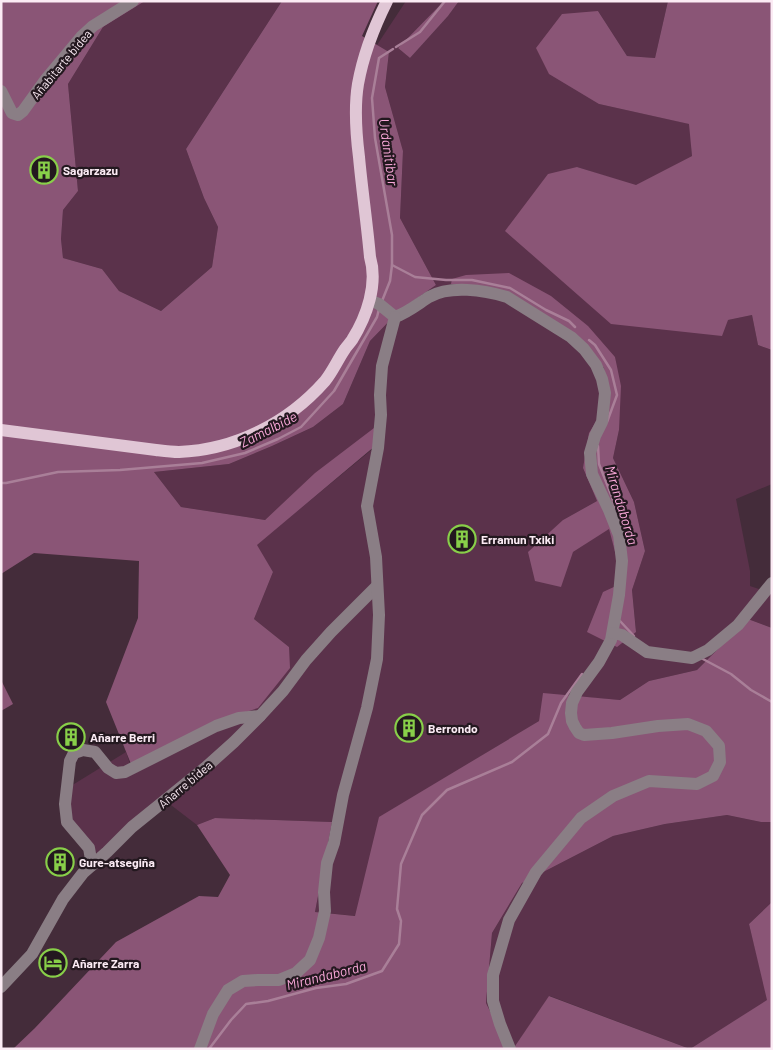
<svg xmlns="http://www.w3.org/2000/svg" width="773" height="1050" font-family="Barlow,sans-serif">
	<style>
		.green { fill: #5b324b; fill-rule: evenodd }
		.forest { fill: #8a5576 }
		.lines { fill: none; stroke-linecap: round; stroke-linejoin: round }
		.stream { stroke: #a97f98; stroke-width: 2.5 }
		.minor { stroke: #8a7e85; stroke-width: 12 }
		.major { stroke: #e0c6d5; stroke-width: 12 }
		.labels { text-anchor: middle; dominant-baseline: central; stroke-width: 4.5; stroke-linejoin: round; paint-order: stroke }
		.street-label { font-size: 12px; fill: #fbebf4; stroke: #23181f }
		.poi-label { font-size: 12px; font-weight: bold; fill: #fbebf4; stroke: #23181f; text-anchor: start }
		.water-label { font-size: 14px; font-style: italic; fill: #f9a8d9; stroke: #23181f }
	</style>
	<rect width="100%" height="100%" fill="#442c3a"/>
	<g class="green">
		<path d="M145,1H282L186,149L204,198L218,227L212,267L161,311L119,291L102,269L63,258L61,239L63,210L78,191L68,84L103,27Z"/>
		<path d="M406,1H444L398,48L410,58L448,16L459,1H668L655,58L627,56L598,11L599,104L690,124L692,156L636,186L577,167L728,320L752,315L758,345L772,350V484L736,499L750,571V586L771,593H772V628L748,619L697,670L649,681L620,700L544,694L539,721L380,817L356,916L315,912L332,822L215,818L197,825L167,802L101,858L70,823L66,789L126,752L130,764L289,647L254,619L273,572L256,545L375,447L316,473L265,520L181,507L154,472L229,464L272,446L313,427L343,404L370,341L399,311L436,285L400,218L403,151L385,87L389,52L377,45ZM496,290L615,357L619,430L613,458L634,502L645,551L632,590L636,631L609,528L573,552L563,520L597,501L583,468L607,404L604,368L580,339Z"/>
		<path d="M727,815L761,822H772V902L749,924L768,1000L690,1049L550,996L513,1049H509L486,1003L492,933L522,883L613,836L665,824Z"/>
	</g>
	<g class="forest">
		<path d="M1,1H145L103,27L68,84L78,191L63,210L61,239L63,258L102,269L119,291L161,311L212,267L218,227L204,198L186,149L282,1H378L362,36L389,52L385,87L403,151L400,218L436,285L399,311L370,341L343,404L313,427L272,446L229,464L154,472L181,507L265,520L315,473L374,428L375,446L257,545L273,572L254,619L289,647L290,668L258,708L215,722L131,764L106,702L138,618L139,561L34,553L1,574Z"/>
		<path d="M444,1H459L448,16L410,58L398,48Z"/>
		<path d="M668,1H772V350L758,345L752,315L728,320L722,336L611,324L505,231L548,174L577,167L636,185L692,156L689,124L599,104L549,74L536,48L562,14L598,11L627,56L655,58Z"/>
		<path d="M509,273L551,296L588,326L615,357L621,386L619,430L613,458L634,502L645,551L632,590L636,632L617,647L587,632L603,592L616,586L619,567L609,529L573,552L561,587L535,581L528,552L563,520L597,501L583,468L589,433L607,404L604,368L580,339L496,290L451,284L452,279L466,275Z"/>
		<path d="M748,619L772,628V822H761L727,815L665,824L613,836L522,883L492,933L486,1003L509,1049H13L35,1028L116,942L199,896L218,897L230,875L197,825L215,818L332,822L315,912L355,916L379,817L539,721L543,693L620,700L649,681L697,670Z"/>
		<path d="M1,680L13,704L1,711Z"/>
		<path d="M772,902V1049H690L767,1000L749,924Z"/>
		<path d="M549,996L690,1049H513Z"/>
	</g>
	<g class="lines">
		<g class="stream">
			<path d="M396,47L420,32L445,1"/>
			<path d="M392,265L415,277L446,280H472L510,288L546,310L569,321L575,327"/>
			<path d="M382,301L390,281L392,265V235L375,138L372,98L379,58L393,49"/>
			<path d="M589,340L595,345L611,370L617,395L607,422"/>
			<path d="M598,446L599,464L612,497L615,510"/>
			<path d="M1,483H6L58,472L120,470L202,463L245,453L278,439L301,427L334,391L377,317L379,309"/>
			<path d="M620,621L634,636"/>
			<path d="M701,658L731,674L751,690L772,702"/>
			<path d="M209,1049L231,1020L246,1004L268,1001L316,988L346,984L382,971L399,944L401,921L397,909L401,864L422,815L447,790L512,762L548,734L561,703L582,674"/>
		</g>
		<g class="minor">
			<path d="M1,91L12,113L18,115L23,111L46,79L81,37L93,26L133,1"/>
			<path d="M374,302L379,304L395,317C407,313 418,304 429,297C450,285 484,290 507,297L571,337L584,349L596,365L602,379L605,393L602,422L595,436L590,453L592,474L609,510L619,535L622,561L619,595L611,640L599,662L577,692L572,703L571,713L572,721L575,727L579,733L584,735L612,733L658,726L688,724L706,731L719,746L720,762L713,776L697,784L649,781L613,796L581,818L536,872L509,920L493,975V1001L500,1024L510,1049"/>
			<path d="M613,633L622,635L647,652L692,658L708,650L738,625L772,583"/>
			<path d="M92,865L89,848L67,822L65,804L70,761L74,753L83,750L95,752L108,768L116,773L125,772L216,726L239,718L260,716"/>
			<path d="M1,987L32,954L63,899L83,873L107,852L132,827L205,768L234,742L260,716L283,691L306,660L331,632L377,586"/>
			<path d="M200,1049L213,1014L228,990L243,981L258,980H279L296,973L310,960L319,938L325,911L324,892L327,863L334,843L343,795L367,708L377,659L379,615L376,557L367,506L378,448L381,415L380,395L382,366L395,317"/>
		</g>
		<path class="major" d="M1,430L156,450C164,451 171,452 179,452C235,450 288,423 325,381C333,371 338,359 345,349C347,346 350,343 352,340C367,316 378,284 370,257C367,223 362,190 359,157C356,133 354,108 358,84C363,56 374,27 387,1"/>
	</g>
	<defs>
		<g id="building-ring" transform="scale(1.4375)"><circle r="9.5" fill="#23181f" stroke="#88cf49" stroke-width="1.5"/><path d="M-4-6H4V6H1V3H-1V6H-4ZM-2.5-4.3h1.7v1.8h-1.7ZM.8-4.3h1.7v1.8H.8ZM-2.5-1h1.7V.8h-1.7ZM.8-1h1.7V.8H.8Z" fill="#88cf49"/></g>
		<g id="hotel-ring" transform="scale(1.4375)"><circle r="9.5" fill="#23181f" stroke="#88cf49" stroke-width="1.5"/><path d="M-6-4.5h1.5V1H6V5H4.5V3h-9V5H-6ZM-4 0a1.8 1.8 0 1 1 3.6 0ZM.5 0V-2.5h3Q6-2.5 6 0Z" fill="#88cf49"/></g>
	</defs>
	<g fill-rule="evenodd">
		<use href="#building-ring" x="44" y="170"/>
		<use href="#building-ring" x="462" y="539"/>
		<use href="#building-ring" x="409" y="728"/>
		<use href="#building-ring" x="71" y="737"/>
		<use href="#building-ring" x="60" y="862"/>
		<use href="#hotel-ring" x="53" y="963"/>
	</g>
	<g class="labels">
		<g class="street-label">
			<text transform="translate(61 64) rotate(-50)">Añabitarte bidea</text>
			<text transform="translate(185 784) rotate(-40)">Añarre bidea</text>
		</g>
		<g class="poi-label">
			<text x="63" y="170">Sagarzazu</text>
			<text x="481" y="539">Erramun Txiki</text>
			<text x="428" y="728">Berrondo</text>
			<text x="90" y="737">Añarre Berri</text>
			<text x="79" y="862">Gure-atsegiña</text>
			<text x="72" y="963">Añarre Zarra</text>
		</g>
		<g class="water-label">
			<text transform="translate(389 152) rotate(82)">Urdanitibar</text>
			<text transform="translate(268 429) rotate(-27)">Zamalbide</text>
			<text transform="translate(622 505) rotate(73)">Mirandaborda</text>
			<text transform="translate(326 975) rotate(-14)">Mirandaborda</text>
		</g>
	</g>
	<rect width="773" height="1050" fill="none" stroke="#fbebf4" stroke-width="5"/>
</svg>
